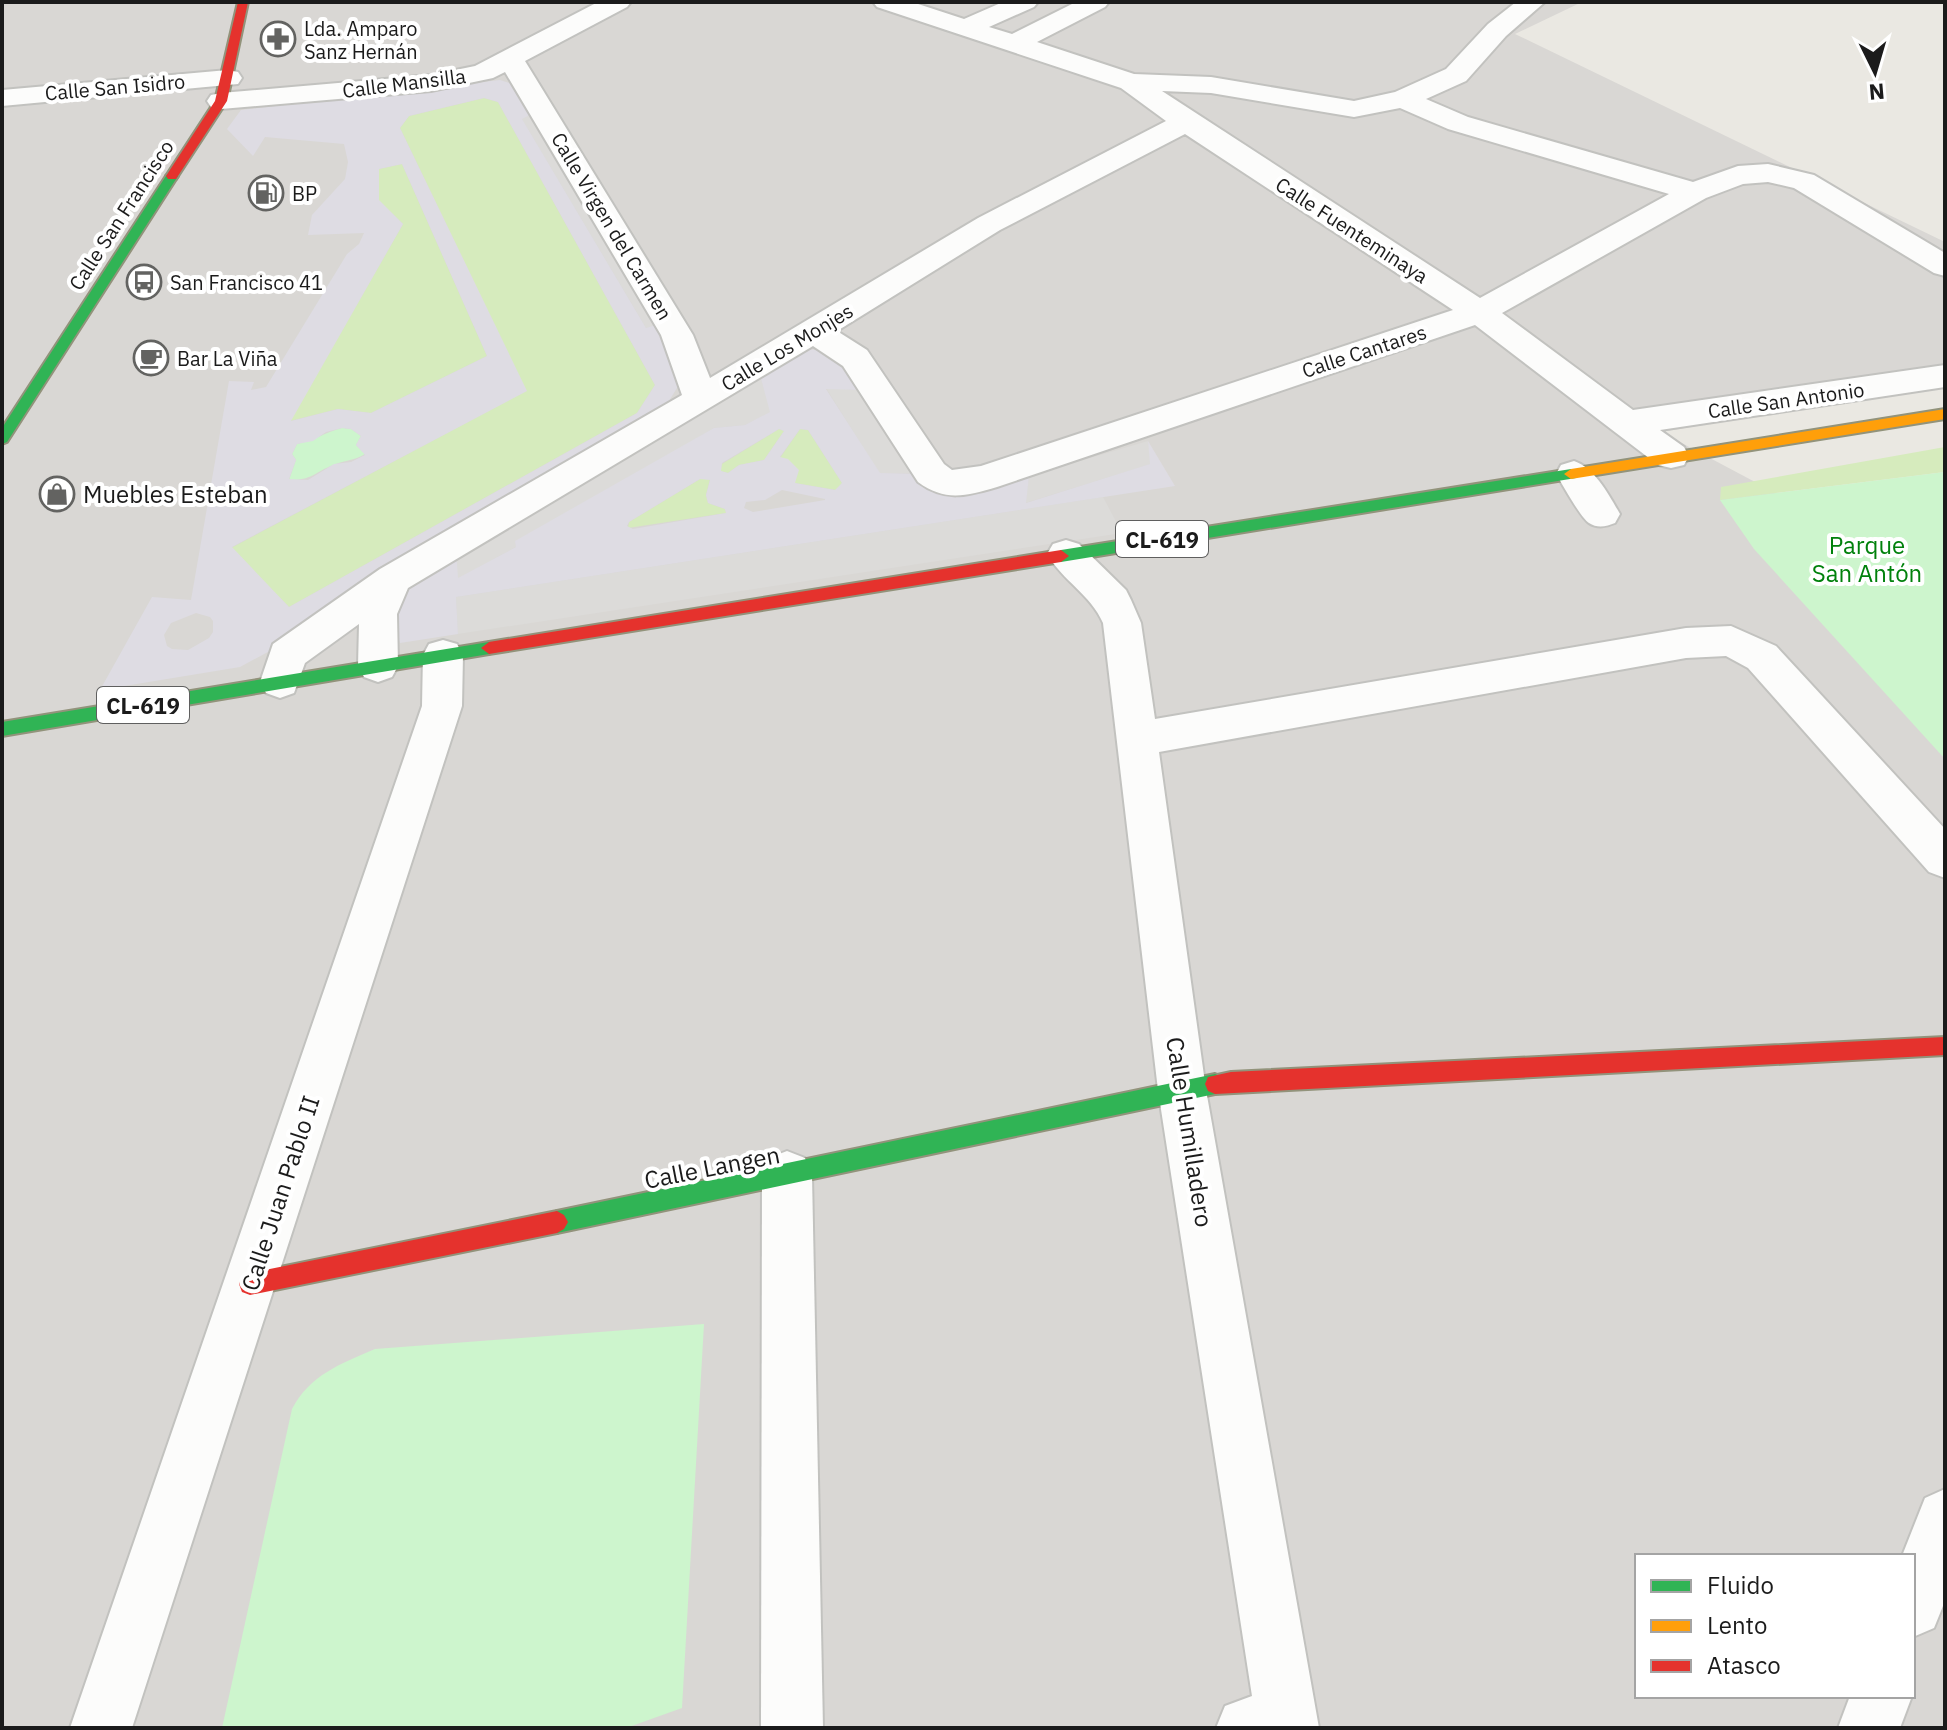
<svg xmlns="http://www.w3.org/2000/svg" width="1947" height="1730" font-family="'IBM Plex Sans',sans-serif">
	<style>
		.residential { fill: #d9d7d4; fill-rule: evenodd }
		.grass { fill: #d6ebbd }
		.park { fill: #cdf5cd }
		.parking { fill: #dcdbd9 }
		.plaza { fill: #dedce3; fill-rule: evenodd }
		.lines { fill: none; stroke-linecap: round; stroke-linejoin: round }
		.street-casing { stroke: #c2c2bf; stroke-width: 4 }
		.fast-casing { stroke: #92937b; stroke-width: 4 }
		.slow-casing { stroke: #92937b; stroke-width: 4 }
		.jam-casing { stroke: #92937b; stroke-width: 4 }
		.street { fill: #fcfcfb; fill-rule: evenodd }
		.fast { fill: #30b455; fill-rule: evenodd }
		.slow { fill: #ff9f0a; fill-rule: evenodd }
		.jam { fill: #e5322d; fill-rule: evenodd }
		.labels { text-anchor: middle; dominant-baseline: central; stroke-width: 8; stroke-linejoin: round; paint-order: stroke }
		.far-poi-label { font-size: 20px; fill: #1b1b1b; stroke: #fff; text-anchor: start }
		.far-street-label { font-size: 20px; fill: #1b1b1b; stroke: #fff }
		.shield { fill: #fff; stroke: #5f5f5f; stroke-width: 2 }
		.shield-label { font-size: 22px; font-weight: bold; fill: #1b1b1b }
		.poi-label { font-size: 24px; fill: #1b1b1b; stroke: #fff; text-anchor: start }
		.park-label { font-size: 24px; fill: #01810c; stroke: #fff }
		.street-label { font-size: 24px; fill: #1b1b1b; stroke: #fff }
	</style>
	<rect width="100%" height="100%" fill="#eae8e2"/>
	<path class="residential" d="M2,2H1582L1515,34L1945,242V385L1661,432L1945,583V1728H2ZM1637,1556H1913V1696H1637Z"/>
	<g class="grass">
		<path d="M484,98L498,102L655,385L637,413L289,607L231,548L526,391L400,128L409,116Z"/>
		<path d="M402,164L487,356L371,413L338,409L290,421L403,224L379,201V169Z"/>
		<path d="M779,429L784,431L764,460L739,465L728,473L720,471L722,464Z"/>
		<path d="M800,429L808,430L842,483L836,490L794,483L780,458Z"/>
		<path d="M1945,447V472L1720,500L1721,487Z"/>
		<path d="M700,479H710L706,495L708,503L725,509L726,513L628,528L629,522Z"/>
	</g>
	<g class="park">
		<path d="M342,428L351,429L361,436L356,445L365,454C354,461 344,460 333,465C313,473 313,480 289,480L296,460L292,454L297,444C313,441 326,432 342,428Z"/>
		<path d="M1945,472V759L1754,549L1720,500Z"/>
		<path d="M704,1324L682,1708L626,1728H222L292,1409C310,1375 340,1364 375,1349Z"/>
	</g>
	<g class="parking">
		<path d="M535,112L661,323L646,328L521,118Z"/>
		<path d="M760,375L771,412L745,425L714,428L516,547L457,579L456,550Z"/>
		<path d="M826,388L862,390L917,473H879Z"/>
		<path d="M1148,441L1151,464L1025,503L1029,476Z"/>
		<path d="M1103,497L1122,533L458,634L456,597Z"/>
	</g>
	<g class="plaza">
		<path d="M500,80L519,86L535,112L522,119L646,328L661,323L680,383L669,401L643,421L290,640L240,667L100,690L152,597L191,600L229,381L254,382L251,390L266,387L347,254L359,244L364,233L308,235L312,215L345,179L348,162L344,144L265,137L253,156L227,129L241,110ZM484,98L498,102L655,385L637,413L289,607L232,547L527,391L400,128L409,116ZM402,164L487,356L371,413L338,409L291,421L403,224L379,200V169ZM342,428L351,429L361,436L356,445L365,455L351,462L334,464L308,480L289,479L296,460L292,454L297,444L313,441L326,432ZM196,613L210,617L213,621V632L209,638L188,650L172,649L167,646L164,635L171,623Z"/>
		<path d="M802,349L820,350L840,357L862,390L826,389L880,473L1029,476L1026,503L1150,464L1148,441L1175,486L456,597L458,634L400,643L394,624L404,587L456,550L458,578L516,547L515,541L714,428L745,425L770,412L760,375ZM779,429L784,431L764,460L739,465L728,473L721,471L722,463ZM800,429L808,430L842,483L835,490L795,483L799,470L788,459L780,457ZM700,479L710,480L706,495L708,503L725,509L726,513L633,529L627,526L629,522ZM782,490L825,499V500L753,512L744,508L746,502L765,500Z"/>
	</g>
	<g class="lines">
		<g class="street-casing">
			<g id="street">
				<path d="M598,2H631L627,7L525,61L693,335L710,378L978,218L1166,121L1121,88L877,7L873,2H912L964,19L1003,2H1038L1034,7L989,27L1012,34L1076,2H1109L1105,7L1037,42L1134,74L1211,77L1354,101L1395,92L1446,69L1488,24L1516,2H1545L1506,36L1466,81L1426,99L1468,117L1693,182L1738,166L1768,164L1814,175L1945,253V276L1934,273L1794,188L1768,182L1743,184L1706,198L1502,313L1633,410L1945,365V387L1660,430L1684,447L1689,456L1684,465L1671,468L1658,465L1475,325L997,487C966,496 945,502 918,482L843,366L813,346L408,588L397,614L398,666L392,677L378,682L364,677L358,666L359,624L305,663L294,693L280,698L266,693L260,682L273,644L380,569L682,395L661,335L505,72L493,78L431,91L221,109L211,107L207,101L211,95L221,93L431,75L475,66ZM1162,91L1211,93L1354,117L1400,108L1448,129L1669,194L1480,298ZM1185,134L1453,310L981,466L952,470L944,464L867,350L837,331L1000,230Z"/>
				<path d="M228,70L238,72L242,78L238,84L2,106V90Z"/>
				<path d="M1574,461C1595,468 1609,495 1620,514L1615,523C1607,526 1598,529 1589,523C1580,517 1563,485 1556,474L1561,465Z"/>
				<path d="M1066,540L1079,544L1126,590L1131,600L1141,623L1155,719L1686,628L1731,626L1776,646L1945,829V878L1929,872L1748,668L1726,656L1686,658L1159,752L1206,1090L1319,1728H1216L1225,1706L1252,1696L1158,1090L1103,623C1091,595 1062,580 1047,554L1053,544Z"/>
				<path d="M443,640L457,644L463,655L462,706L132,1728H70L422,706L423,655L429,644Z"/>
				<path d="M787,1151L805,1158L812,1176L823,1728H761L762,1176L769,1158Z"/>
				<path d="M1945,1489V1601L1934,1628L1913,1637V1556H1902L1925,1498Z"/>
				<path d="M1850,1696H1912L1900,1728H1838Z"/>
			</g>
		</g>
		<g class="fast-casing">
			<g id="fast">
				<path d="M172,172L178,176L7,442L2,444V428L166,176Z"/>
				<path d="M1571,469L1576,470V478L1061,562L1053,556L1061,550Z"/>
				<path d="M489,642L497,648L489,654L2,736V722Z"/>
				<path d="M1215,1074L1222,1077L1225,1084L1222,1091L1215,1094L557,1233L550,1229L546,1222L550,1215L557,1211Z"/>
			</g>
		</g>
		<g class="slow-casing">
			<path id="slow" d="M1945,409V419L1571,479L1564,474L1571,469Z"/>
		</g>
		<g class="jam-casing">
			<g id="jam">
				<path d="M238,2H248L227,101L176,179H168L166,176L215,101Z"/>
				<path d="M1061,550L1069,556L1061,562L489,654L481,648L489,642Z"/>
				<path d="M1945,1037V1055L1215,1094L1208,1091L1205,1084L1208,1077L1231,1072Z"/>
				<path d="M557,1211L564,1215L568,1222L564,1229L557,1233L250,1295L242,1292L239,1284L242,1276L250,1273Z"/>
			</g>
		</g>
		<use href="#street" class="street"/>
		<use href="#fast" class="fast"/>
		<use href="#slow" class="slow"/>
		<use href="#jam" class="jam"/>
	</g>
	<defs>
		<g id="pharmacy-ring" transform="scale(1.8)"><circle r="9.5" fill="#fff" stroke="#636361" stroke-width="1.5"/><path d="M-2-6h4v4h4v4h-4v4h-4v-4h-4v-4h4Z" fill="#636361"/></g>
		<g id="fuel-ring" transform="scale(1.8)"><circle r="9.5" fill="#fff" stroke="#636361" stroke-width="1.5"/><path d="M-5.5-6h7V0h2V4h1.3V-2.5L3-4.5l.8-.8L6-3V5H2.5V1h-1V6h-7ZM-4.2-4.7v3.2H.2V-4.7Z" fill="#636361"/></g>
		<g id="bus-ring" transform="scale(1.8)"><circle r="9.5" fill="#fff" stroke="#636361" stroke-width="1.5"/><path d="M-5-6H5V4H4V6H2V4H-2V6H-4V4H-5ZM-3.5-4V0h7V-4ZM-3.5 1.2v1.5H-2V1.2ZM2 1.2v1.5H3.5V1.2Z" fill="#636361"/></g>
		<g id="cafe-ring" transform="scale(1.8)"><circle r="9.5" fill="#fff" stroke="#636361" stroke-width="1.5"/><path d="M-5.5-4.5H6V0H3Q3 3.5 0 3.5H-2.5Q-5.5 3.5-5.5 0ZM3-3.2v2h1.7v-2ZM-6 4.5H4V6H-6Z" fill="#636361"/></g>
		<g id="shop-ring" transform="scale(1.8)"><circle r="9.5" fill="#fff" stroke="#636361" stroke-width="1.5"/><path d="M-5-2.5h2.3a2.7 3.5 0 0 1 5.4 0H5L5.5 6h-11ZM-1.5-2.5h3a1.5 2.3 0 0 0-3 0Z" fill="#636361"/></g>
	</defs>
	<g fill-rule="evenodd">
		<use href="#pharmacy-ring" x="278" y="39"/>
		<use href="#fuel-ring" x="266" y="193"/>
		<use href="#bus-ring" x="144" y="282"/>
		<use href="#cafe-ring" x="151" y="358"/>
		<use href="#shop-ring" x="57" y="494"/>
	</g>
	<g class="labels">
		<g class="far-poi-label">
			<text x="304" y="28">Lda. Amparo<tspan x="304" dy="23">Sanz Hernán</tspan></text>
			<text x="292" y="193">BP</text>
			<text x="170" y="282">San Francisco 41</text>
			<text x="177" y="358">Bar La Viña</text>
		</g>
		<g class="far-street-label">
			<text transform="translate(404 83) rotate(-7)">Calle Mansilla</text>
			<text transform="translate(115 87) rotate(-5)">Calle San Isidro</text>
			<text transform="translate(121 215) rotate(-57)">Calle San Francisco</text>
			<text transform="translate(612 226) rotate(59)">Calle Virgen del Carmen</text>
			<text transform="translate(1352 230) rotate(33)">Calle Fuenteminaya</text>
			<text transform="translate(787 347) rotate(-31)">Calle Los Monjes</text>
			<text transform="translate(1364 351) rotate(-18)">Calle Cantares</text>
			<text transform="translate(1786 400) rotate(-8)">Calle San Antonio</text>
		</g>
		<g class="shield">
			<rect x="1116" y="521" width="92" height="36" rx="6"/>
			<rect x="97" y="687" width="92" height="36" rx="6"/>
		</g>
		<g class="shield-label">
			<text x="1162" y="539">CL-619</text>
			<text x="143" y="705">CL-619</text>
		</g>
		<g class="poi-label">
			<text x="83" y="494">Muebles Esteban</text>
		</g>
		<g class="park-label">
			<text x="1867" y="545">Parque<tspan x="1867" dy="28">San Antón</tspan></text>
		</g>
		<g class="street-label">
			<text transform="translate(1190 1132) rotate(81)">Calle Humilladero</text>
			<text transform="translate(712 1167) rotate(-11)">Calle Langen</text>
			<text transform="translate(280 1193) rotate(-72)">Calle Juan Pablo II</text>
		</g>
	</g>
	<rect width="1947" height="1730" fill="none" stroke="#1b1b1b" stroke-width="8"/>
	<rect x="1635" y="1554" width="280" height="144" fill="#ffffff" stroke="#a4a4a4" stroke-width="2"/>
	<rect x="1651" y="1580" width="40" height="12" fill="#30b455" stroke="#a4a4a4" stroke-width="2"/>
	<text x="1707" y="1594" font-size="24" fill="#1b1b1b">Fluido</text>
	<rect x="1651" y="1620" width="40" height="12" fill="#ff9f0a" stroke="#a4a4a4" stroke-width="2"/>
	<text x="1707" y="1634" font-size="24" fill="#1b1b1b">Lento</text>
	<rect x="1651" y="1660" width="40" height="12" fill="#e5322d" stroke="#a4a4a4" stroke-width="2"/>
	<text x="1707" y="1674" font-size="24" fill="#1b1b1b">Atasco</text>
	<g transform="translate(1875 72) rotate(175)" stroke="#ffffff" stroke-width="6" paint-order="stroke">
	<path d="M0-6L14 30L0 20L-14 30Z" fill="#1b1b1b"/>
	<text y="-12" font-size="22" font-weight="bold" text-anchor="middle" fill="#1b1b1b">N</text>
	</g>
</svg>
